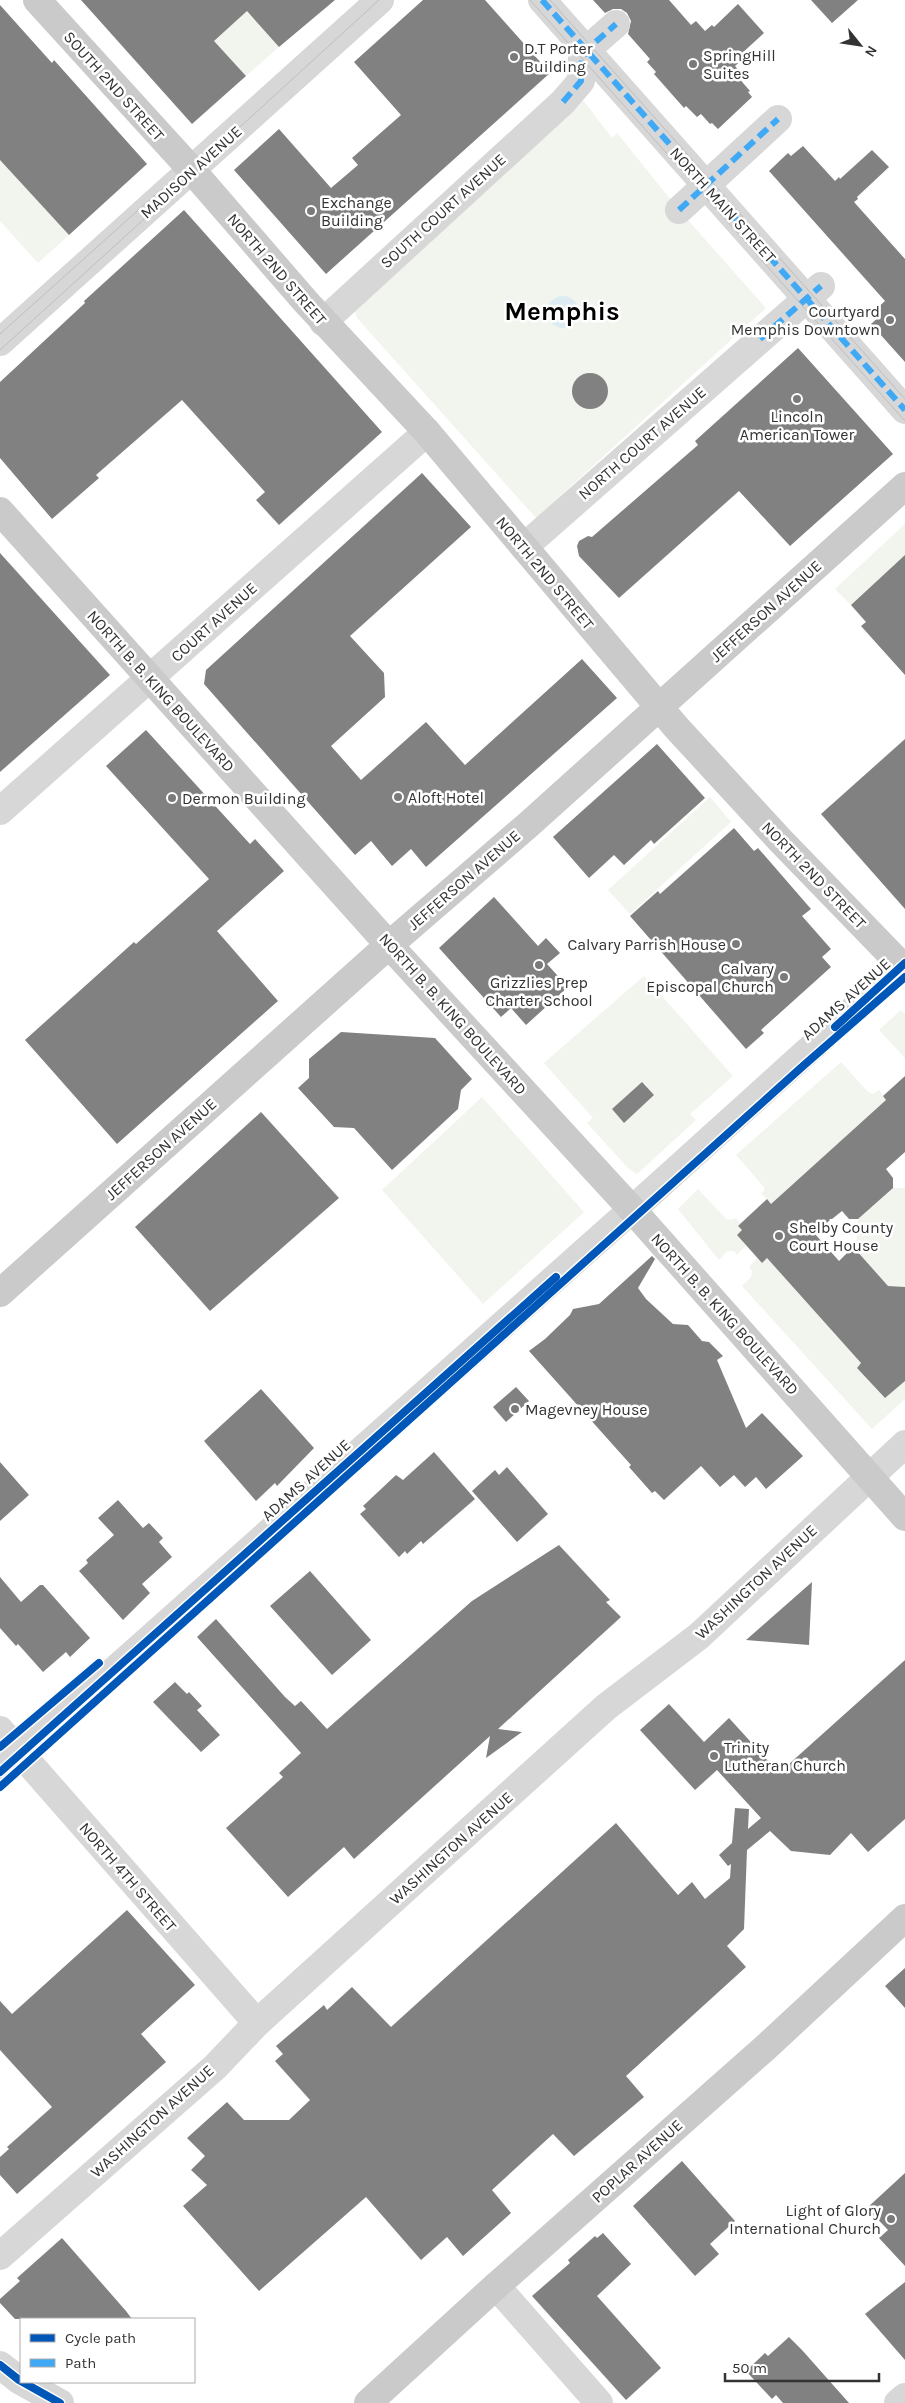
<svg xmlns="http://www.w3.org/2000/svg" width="905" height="2403" font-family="Karla,sans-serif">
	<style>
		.green { fill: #f1f5ed }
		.water { fill: #ddebf3 }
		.building { fill: #818181 }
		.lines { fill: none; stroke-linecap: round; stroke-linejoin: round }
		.minor { stroke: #d7d7d7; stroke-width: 28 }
		.major { stroke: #cacaca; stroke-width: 28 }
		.tram { stroke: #bebebe; stroke-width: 1 }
		.quiet { stroke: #3fa9f5; stroke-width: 6; stroke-dasharray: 12 6; stroke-linecap: butt }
		.cycleway-casing { stroke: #fff; stroke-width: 11 }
		.cycleway { stroke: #0057b8; stroke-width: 8 }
		.poi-dot { fill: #7a7a7a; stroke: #fff; stroke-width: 2 }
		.labels { text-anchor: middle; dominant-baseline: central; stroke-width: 5; stroke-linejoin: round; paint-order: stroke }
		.poi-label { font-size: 16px; fill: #333; stroke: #fff; text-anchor: start }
		.street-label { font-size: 16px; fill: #333; stroke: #fff }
		.town-label { font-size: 26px; font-weight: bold; fill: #000; stroke: #fff }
	</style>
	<rect width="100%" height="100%" fill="#fff"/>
	<g class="green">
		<path d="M247,11L279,47L246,76L214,41Z"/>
		<path d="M583,100L612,138L617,133L679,210L766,308L559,497L553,509L540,518H536L357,318L354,308Z"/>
		<path d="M0,160L69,235L38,263L0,221Z"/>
		<path d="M905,524V555L851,605L835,589Z"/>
		<path d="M710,797L731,822L630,914L608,890Z"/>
		<path d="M644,976L733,1076L690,1114L696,1120L637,1174L629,1169L587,1123L593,1118L544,1063Z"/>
		<path d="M901,1010L905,1014V1058L879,1030Z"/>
		<path d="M841,1062L868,1092L873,1094L879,1090L886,1100L771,1204L761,1193L764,1191V1187L736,1155Z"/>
		<path d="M482,1097L584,1212L483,1304L382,1190Z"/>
		<path d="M893,1188H905V1287L888,1286L856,1250L858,1219Z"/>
		<path d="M698,1189L726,1219L731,1220L736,1218L741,1224L738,1226L742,1230L746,1245L737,1255L734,1251H727L719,1260L678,1209Z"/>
		<path d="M757,1258L762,1262L767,1258L861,1363L857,1368L885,1398L905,1381V1399L872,1429L742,1286L751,1277L752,1271L749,1267Z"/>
	</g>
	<circle class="water" cx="563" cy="312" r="16"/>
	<g class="building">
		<path d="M81,0H335L279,47L247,11L214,41L246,76L192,124Z"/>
		<path d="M423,0H485L550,73L326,274L234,170L279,129L331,188L358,165L352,158L401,115L354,62Z"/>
		<path d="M593,0H669L691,25L696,21L705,31L712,25L714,27L738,4L764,33L740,55L743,59L735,66L741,73L737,76L750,91L748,92L752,97L718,129L712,123L710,124L701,114L697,117L686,106L684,108L654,74L656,72L647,62L650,59L628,34L631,21L627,13L621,9H613L605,13Z"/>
		<path d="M811,0H858L832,23Z"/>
		<path d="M0,5L52,63L54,60L147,164L69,235L0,160Z"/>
		<path d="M803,146L835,181L839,177L840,179L872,150L889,167L857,197L858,199L854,202L905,259V362L871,324L880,316L875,310L885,301L769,171L788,153L791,156Z"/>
		<path d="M184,210L382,432L279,525L256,500L265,492L182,400L96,475L99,478L52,519L0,458V382L85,303L84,301Z"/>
		<path d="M798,348L893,454L790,546L739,491L619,598L579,556L577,546L579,541L588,536L592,537L698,445L695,441Z"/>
		<circle cx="590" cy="391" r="18"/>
		<path d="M422,473L471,527L350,636L384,673L385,697L331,746L361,780L426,722L465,765L582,659L617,698L426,867L411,849L392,866L371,841L355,855L204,684L206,670Z"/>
		<path d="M0,553L110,675L0,772Z"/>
		<path d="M905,555V675L861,626L866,622L851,605Z"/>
		<path d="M146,730L250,844L255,839L284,871L217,931L278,1001L117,1144L25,1040L134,942L136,944L209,879L106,766Z"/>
		<path d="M905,739V909L821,814Z"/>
		<path d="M657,744L705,798L654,844L651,840L624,865L614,855L589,878L553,837Z"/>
		<path d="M734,828L754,851L758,848L811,909L802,916L831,949L822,957L831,967L761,1030L764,1033L746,1049L630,916L658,891L660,894Z"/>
		<path d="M494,897L538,946L546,938L560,953L547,964L568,987L526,1025L511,1008L501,1017L439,948Z"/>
		<path d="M341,1032L435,1038L472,1079L461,1090L458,1109L392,1170L354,1128L334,1127L298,1088L309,1078V1059Z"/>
		<path d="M905,1076V1152L886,1169L893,1178V1188L858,1219H849L842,1211L832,1219H829L830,1220L815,1234L839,1261L848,1252L856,1250L888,1286L905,1287V1381L885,1398L857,1368L861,1363L767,1258L762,1263L737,1235L742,1230L738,1226L767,1199L771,1204L886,1100L883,1096Z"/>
		<path d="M642,1082L654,1095L624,1123L612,1109Z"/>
		<path d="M261,1112L339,1198L210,1311L135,1227Z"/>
		<path d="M652,1256L655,1259L638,1288L646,1299L673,1324L688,1325L702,1341L709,1342L723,1356L717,1360L746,1428L762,1413L803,1456L766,1489L756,1477L745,1487L734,1475L720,1487L701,1466L664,1500L655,1491L652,1493L629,1467L631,1465L529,1351L545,1339L570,1315L573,1309L599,1304Z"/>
		<path d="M516,1387L529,1401L506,1422L493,1407Z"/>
		<path d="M261,1389L314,1448L277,1486L275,1483L256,1501L204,1441Z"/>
		<path d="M434,1452L475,1499L423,1544L421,1541L407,1554L405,1551L399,1557L360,1514L366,1509L363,1506L396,1475L403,1480Z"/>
		<path d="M0,1462L29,1495L0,1521Z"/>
		<path d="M507,1467L548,1514L517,1542L472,1491L495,1470L499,1475Z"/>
		<path d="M118,1500L143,1528L149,1523L163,1538L159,1542L172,1557L142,1584L150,1593L123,1620L79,1571L88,1563L86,1560L114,1535L98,1518Z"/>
		<path d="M559,1545L610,1600L606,1602L621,1617L498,1729L522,1732L486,1758L490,1736L354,1859L344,1847L288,1897L226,1828L283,1777L279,1773L301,1753L197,1637L216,1619L285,1697L295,1706L301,1701L327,1729L472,1601Z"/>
		<path d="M310,1571L371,1640L332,1675L270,1606Z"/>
		<path d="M0,1577L21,1602L40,1585H43L90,1638L70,1657L66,1652L43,1672L18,1644L16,1646L0,1628Z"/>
		<path d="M812,1582L809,1645L746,1640Z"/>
		<path d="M905,1660V1819L868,1852L851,1833L830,1855L791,1851L770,1831L747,1850L744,1929L727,1946L746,1967L626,2076L644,2097L574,2156L553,2134L492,2190L511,2213L463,2256L447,2237L421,2260L366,2197L259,2291L183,2206L207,2185L191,2170L205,2156L187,2138L227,2102L244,2120H289L310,2100L275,2061L283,2054L276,2046L324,2005L327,2010L352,1987L391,2027L616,1823L678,1895L692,1882L705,1899L730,1878L731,1864L728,1866L719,1855L732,1843L735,1808L749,1809L748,1829L761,1818L717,1770L695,1790L640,1730L669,1704L704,1742L729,1718L779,1773Z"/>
		<path d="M175,1682L187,1694L189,1692L202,1706L197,1710L220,1735L201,1752L153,1702Z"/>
		<path d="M127,1910L195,1985L141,2034L166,2062L17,2194L0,2175V2157L9,2149L7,2147L52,2107L0,2050V2001L12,2014Z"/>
		<path d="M905,1968V2008L885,1986Z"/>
		<path d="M682,2161L735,2221L710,2244L719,2254L695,2276L633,2206Z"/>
		<path d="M905,2173V2266L879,2238L888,2230L867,2208Z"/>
		<path d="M603,2233L631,2264L597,2296L661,2368L626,2400L532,2296L570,2263L568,2260L595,2236L597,2238Z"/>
		<path d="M62,2238L126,2311L132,2319H15L0,2303V2299L20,2281L17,2278Z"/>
		<path d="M905,2282V2360L865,2314Z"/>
		<path d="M789,2337L802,2350L849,2403H783L776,2395L772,2399L746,2371L765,2353L768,2356Z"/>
	</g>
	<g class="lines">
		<g class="minor">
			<path d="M542,0L905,410"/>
			<path d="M679,210L778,119"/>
			<path d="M323,322L563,102L581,81L582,58L591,46L616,24"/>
			<path d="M0,342L380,0"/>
			<path d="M524,547L821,286"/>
			<path d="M0,811L427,432"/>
			<path d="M0,1730L257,2023"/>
			<path d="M0,1772L654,1190L905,963"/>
			<path d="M0,2256L215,2067L257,2023L606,1707L699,1636L905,1444"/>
			<path d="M496,2286L599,2403"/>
			<path d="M0,2365L19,2380L60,2403"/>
			<path d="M898,2403L905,2397"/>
		</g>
		<g class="major">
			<path d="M37,0L189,167L306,302L427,432L676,727L780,840L905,969"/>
			<path d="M0,511L389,945L637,1215L905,1517"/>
			<path d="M0,1293L389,945L528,825L905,486"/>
			<path d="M368,2403L496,2286L765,2048L905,1918"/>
		</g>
		<g class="tram">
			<path d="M530,0L905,421"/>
			<path d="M550,0L905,399"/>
			<path d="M0,334L155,195L202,157"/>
			<path d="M0,350L175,191L241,126L379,0"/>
		</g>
		<g class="quiet">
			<path d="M542,0L905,410"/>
			<path d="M563,102L581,81L582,58L591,46L616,24"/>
			<path d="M679,210L778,119"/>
			<path d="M760,339L821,286"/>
		</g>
		<g class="cycleway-casing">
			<g id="cycleway">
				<path d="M835,1027L905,963"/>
				<path d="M0,1747L99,1663"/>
				<path d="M0,1772L556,1277"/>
				<path d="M0,1787L803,1066L905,977"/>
				<path d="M0,2365L19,2380L60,2403"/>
			</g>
		</g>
		<use href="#cycleway" class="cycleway"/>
	</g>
	<g class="poi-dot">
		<circle cx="514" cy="57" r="5"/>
		<circle cx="693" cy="64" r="5"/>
		<circle cx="311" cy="211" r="5"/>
		<circle cx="890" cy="320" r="5"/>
		<circle cx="797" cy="399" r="5"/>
		<circle cx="398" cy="797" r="5"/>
		<circle cx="172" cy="798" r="5"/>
		<circle cx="736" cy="944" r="5"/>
		<circle cx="539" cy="965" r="5"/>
		<circle cx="784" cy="977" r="5"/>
		<circle cx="779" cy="1236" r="5"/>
		<circle cx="515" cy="1409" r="5"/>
		<circle cx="714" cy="1756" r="5"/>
		<circle cx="891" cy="2219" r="5"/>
	</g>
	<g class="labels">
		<g class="poi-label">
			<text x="524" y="48">D.T Porter<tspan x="524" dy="18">Building</tspan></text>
			<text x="703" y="55">SpringHill<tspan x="703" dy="18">Suites</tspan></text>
			<text x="321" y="202">Exchange<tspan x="321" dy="18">Building</tspan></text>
			<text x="880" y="311" text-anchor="end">Courtyard<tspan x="880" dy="18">Memphis Downtown</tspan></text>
			<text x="797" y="416" text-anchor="middle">Lincoln<tspan x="797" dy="18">American Tower</tspan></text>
			<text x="408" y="797">Aloft Hotel</text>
			<text x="182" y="798">Dermon Building</text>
			<text x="726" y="944" text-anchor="end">Calvary Parrish House</text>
			<text x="774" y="968" text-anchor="end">Calvary<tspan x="774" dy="18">Episcopal Church</tspan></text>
			<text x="539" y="982" text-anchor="middle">Grizzlies Prep<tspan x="539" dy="18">Charter School</tspan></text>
			<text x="789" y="1227">Shelby County<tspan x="789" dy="18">Court House</tspan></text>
			<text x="525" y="1409">Magevney House</text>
			<text x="724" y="1747">Trinity<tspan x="724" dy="18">Lutheran Church</tspan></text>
			<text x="881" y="2210" text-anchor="end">Light of Glory<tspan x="881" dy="18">International Church</tspan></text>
		</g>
		<g class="street-label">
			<text transform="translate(114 86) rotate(48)">SOUTH 2ND STREET</text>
			<text transform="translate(191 172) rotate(-42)">MADISON AVENUE</text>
			<text transform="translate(723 205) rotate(48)">NORTH MAIN STREET</text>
			<text transform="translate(443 211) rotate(-42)">SOUTH COURT AVENUE</text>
			<text transform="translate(277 269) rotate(49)">NORTH 2ND STREET</text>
			<text transform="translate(642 443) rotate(-41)">NORTH COURT AVENUE</text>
			<text transform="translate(545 573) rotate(50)">NORTH 2ND STREET</text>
			<text transform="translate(766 611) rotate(-42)">JEFFERSON AVENUE</text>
			<text transform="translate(214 622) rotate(-42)">COURT AVENUE</text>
			<text transform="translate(161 691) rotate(48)">NORTH B. B. KING BOULEVARD</text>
			<text transform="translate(814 875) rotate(46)">NORTH 2ND STREET</text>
			<text transform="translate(464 880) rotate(-41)">JEFFERSON AVENUE</text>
			<text transform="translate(846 999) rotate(-42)">ADAMS AVENUE</text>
			<text transform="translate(453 1014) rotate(48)">NORTH B. B. KING BOULEVARD</text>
			<text transform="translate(161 1149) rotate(-42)">JEFFERSON AVENUE</text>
			<text transform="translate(725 1314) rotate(48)">NORTH B. B. KING BOULEVARD</text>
			<text transform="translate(306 1480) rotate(-42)">ADAMS AVENUE</text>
			<text transform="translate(756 1582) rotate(-43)">WASHINGTON AVENUE</text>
			<text transform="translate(451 1848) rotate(-42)">WASHINGTON AVENUE</text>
			<text transform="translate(128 1877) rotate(49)">NORTH 4TH STREET</text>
			<text transform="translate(152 2121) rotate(-42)">WASHINGTON AVENUE</text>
			<text transform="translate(637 2161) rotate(-42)">POPLAR AVENUE</text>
		</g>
		<g class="town-label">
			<text x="562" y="311">Memphis</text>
		</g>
	</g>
	<rect x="20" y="2318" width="175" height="65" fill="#ffffff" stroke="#adadad"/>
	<rect x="30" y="2334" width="25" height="8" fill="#0057b8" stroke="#adadad"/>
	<text x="65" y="2343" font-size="15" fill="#333333">Cycle path</text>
	<rect x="30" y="2359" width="25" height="8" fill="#3fa9f5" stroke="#adadad"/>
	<text x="65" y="2368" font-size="15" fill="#333333">Path</text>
	<g transform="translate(860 45) rotate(120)" stroke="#ffffff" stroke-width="4" paint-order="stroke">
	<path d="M0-4L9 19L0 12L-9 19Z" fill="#333333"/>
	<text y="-8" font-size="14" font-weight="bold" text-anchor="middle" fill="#333333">N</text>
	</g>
	<path d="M725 2373v8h154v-8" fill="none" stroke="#333333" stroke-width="2.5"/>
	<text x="732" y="2373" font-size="15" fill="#333333" stroke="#ffffff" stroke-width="4" paint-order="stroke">50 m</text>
</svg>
